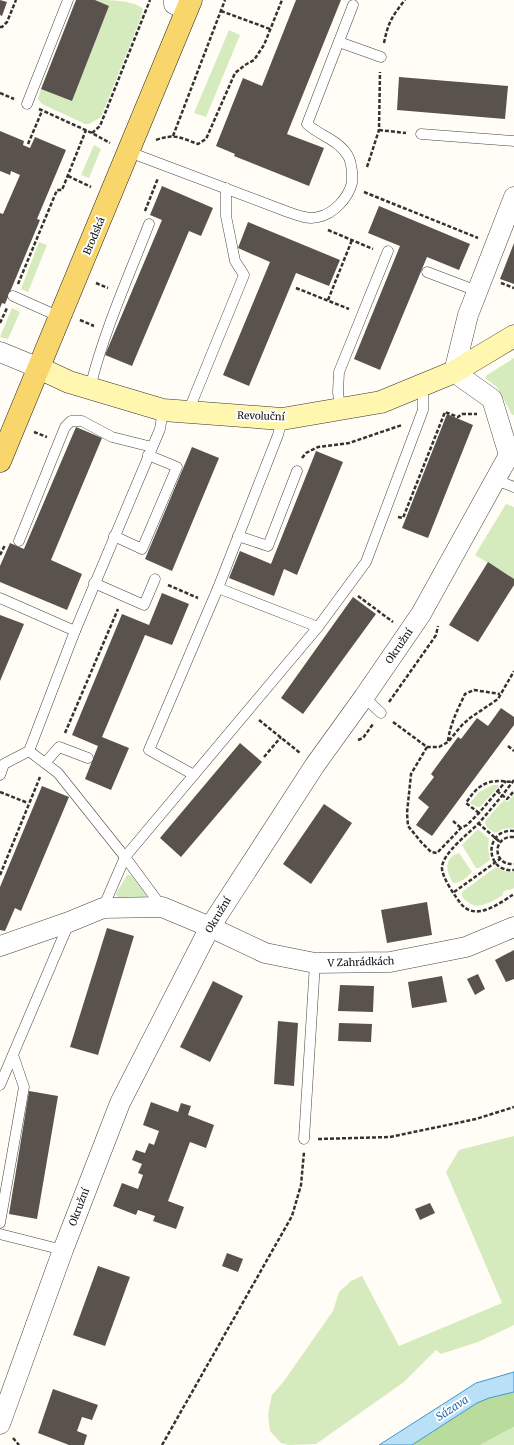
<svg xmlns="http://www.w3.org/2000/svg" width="514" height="1445" font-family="Merriweather,serif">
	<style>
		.green { fill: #d5ebbd }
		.forest { fill: #b9dc9c }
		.water { fill: #b9e0f7; stroke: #3f96cf }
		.building { fill: #5a524d }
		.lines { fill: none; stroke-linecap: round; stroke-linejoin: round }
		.lane-casing { stroke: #444; stroke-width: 11 }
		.street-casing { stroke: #444; stroke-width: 21 }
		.secondary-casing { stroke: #333; stroke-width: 23 }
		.primary-casing { stroke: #222; stroke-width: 23 }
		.path { stroke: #333; stroke-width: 2.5; stroke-dasharray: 4 2; stroke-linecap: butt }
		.lane { stroke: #fff; stroke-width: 10 }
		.street { stroke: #fff; stroke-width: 20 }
		.secondary { stroke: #fff6b0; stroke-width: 22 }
		.primary { stroke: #f9d66b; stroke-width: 22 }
		.labels { text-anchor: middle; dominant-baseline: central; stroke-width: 4; stroke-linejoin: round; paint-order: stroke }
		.street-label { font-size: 10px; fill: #111; stroke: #fff }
		.water-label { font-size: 11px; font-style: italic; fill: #1768a6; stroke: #fff }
	</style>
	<rect width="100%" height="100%" fill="#fffdf5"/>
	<g class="green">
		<path d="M95,0C109,0 134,0 143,9L140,20L101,117L89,124H85L42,104L38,99L41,89L72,100L109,6Z"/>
		<path d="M229,30L240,35L206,117L194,113Z"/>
		<path d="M94,145L101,149L89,178L81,175Z"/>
		<path d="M39,242L47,245L28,292L21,289Z"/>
		<path d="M12,308L20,312L8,339L0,337Z"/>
		<path d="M514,358V415H512L497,387L485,378L487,375Z"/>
		<path d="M506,504L514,507V579L475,555Z"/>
		<path d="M493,785H497L499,786L480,807H477L470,803L479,792Z"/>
		<path d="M514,794V828L503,829L496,833C490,830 486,829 485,821L504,800L508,802Z"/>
		<path d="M478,829L489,839L488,848L490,860L479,868H476L462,845Z"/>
		<path d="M459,853L472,872C467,877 461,883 453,883C446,872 443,858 459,853Z"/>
		<path d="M496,867L504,871L514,872V888L510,890H507L503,892V895C492,901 479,911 468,902C464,900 461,897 462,892Z"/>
		<path d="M127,875H131L146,895V898L122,899L118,898L116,894Z"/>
		<path d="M514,1136V1325L478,1342L441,1354L436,1350L404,1382L316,1444L289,1445L281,1443L270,1431L268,1414L272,1395L284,1381L333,1311L339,1292L351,1281L362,1276L399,1346L502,1303L446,1172L459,1150Z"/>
		<path d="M514,1427V1445H480Z"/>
	</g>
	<path class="forest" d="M514,1392V1427L480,1445H412L477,1403L489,1398Z"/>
	<path class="water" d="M514,1372V1392L489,1398L477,1403L412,1445H379L476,1383Z"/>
	<g class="building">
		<path d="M0,0L7,2L2,16L0,15Z"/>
		<path d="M76,0H95L109,6L72,101L41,89Z"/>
		<path d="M296,0H341L287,134L324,148L309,186L234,156L235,154L216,146L243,78L262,86Z"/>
		<path d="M399,77L508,86L505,119L397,110Z"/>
		<path d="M0,131L24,141L23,145L30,148L35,137L66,150L37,219L40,220L5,304L2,303L0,308V213L3,214L20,175L11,171L10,175L0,171Z"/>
		<path d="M162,186L213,208L201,236L189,231L132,366L105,355L162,220L150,215Z"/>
		<path d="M379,206L470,244L459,270L427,257L380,370L354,359L400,246L368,233Z"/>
		<path d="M248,222L340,260L329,286L296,273L249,386L223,375L270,262L238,248Z"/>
		<path d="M514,243V284L500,279Z"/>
		<path d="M447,414L473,425L428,538L402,528Z"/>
		<path d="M76,427L102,438L51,560L82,574L67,610L0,582V566L10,543L24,549Z"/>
		<path d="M192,447L219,458L172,571L145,559Z"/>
		<path d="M316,451L343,462L297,575L284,569L274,596L229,578L240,551L271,564Z"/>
		<path d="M488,562L514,579V585L478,642L449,625Z"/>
		<path d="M162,593L189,604L172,645L145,635L102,737L129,748L111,790L85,779L98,746L72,735L122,614L149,625Z"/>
		<path d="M353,597L376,614L303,714L281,698Z"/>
		<path d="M0,615L24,624L0,681Z"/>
		<path d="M501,708L514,717V725L432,836L416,825L429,807L418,798L434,777L431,774L458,737L461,739L477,718L488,726Z"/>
		<path d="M240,743L262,762L181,857L160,838Z"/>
		<path d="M42,786L69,797L21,911L15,908L5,931L0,930V887Z"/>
		<path d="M324,804L352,823L311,884L283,864Z"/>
		<path d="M427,902L432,935L387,943L381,910Z"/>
		<path d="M107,928L134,936L98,1055L70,1047Z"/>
		<path d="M514,950V979L506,982L495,960Z"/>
		<path d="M478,974L485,989L475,995L467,979Z"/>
		<path d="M442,976L447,1002L412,1008L408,982Z"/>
		<path d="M213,981L243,996L210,1062L180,1047Z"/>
		<path d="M340,985L374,986L373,1012L338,1011Z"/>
		<path d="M278,1021L298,1023L294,1086L274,1084Z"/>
		<path d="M339,1023L372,1024L371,1042L338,1041Z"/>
		<path d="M29,1091L58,1096L37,1219L9,1214Z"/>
		<path d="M151,1102L178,1112L181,1103L191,1106L188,1115L214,1125L206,1148L190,1142L168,1201L184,1207L176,1229L153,1221L155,1216L138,1210L136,1215L113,1206L122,1183L138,1189L143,1175L138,1173L142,1164L132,1160L136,1150L145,1153L149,1143L154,1145L159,1131L143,1125Z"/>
		<path d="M430,1203L435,1213L420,1220L415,1209Z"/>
		<path d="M227,1253L243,1259L238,1272L222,1266Z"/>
		<path d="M98,1266L130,1277L105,1346L73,1335Z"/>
		<path d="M53,1389L98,1405L92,1420L82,1417L77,1431L87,1435L84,1445H69L38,1433Z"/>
	</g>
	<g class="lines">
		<g class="lane-casing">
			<g id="lane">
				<path d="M339,42L381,57"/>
				<path d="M27,104L68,0"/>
				<path d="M421,134L514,141"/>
				<path d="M129,152L288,212C297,215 308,220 318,217C334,214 348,198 352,183C352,179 352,175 352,171C351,166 351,161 348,156C339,140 320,136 307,124L353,5"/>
				<path d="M427,272L477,291"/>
				<path d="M13,296L60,317"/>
				<path d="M90,388C104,331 128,278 149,224"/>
				<path d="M340,409L338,392L339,372L388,251"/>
				<path d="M188,412L244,275L235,261L226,216V188"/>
				<path d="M496,480L514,487"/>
				<path d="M114,536L142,549L177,467L148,455"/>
				<path d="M238,536L268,546L297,471"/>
				<path d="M19,541L65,427L71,421H82L112,437L152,447"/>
				<path d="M94,583L144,605L155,579"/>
				<path d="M218,588L318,627"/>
				<path d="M0,598L75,631"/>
				<path d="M364,697L381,713"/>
				<path d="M29,751L58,773L125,857L162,907"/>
				<path d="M45,763L59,747L88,758"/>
				<path d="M0,775L4,764L29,751L75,631L160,429L163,410"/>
				<path d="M194,775L149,750L218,588L278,435L282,419"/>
				<path d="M103,908L125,857L318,627L366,562L423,410V385"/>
				<path d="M0,1085L69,923"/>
				<path d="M304,1139L315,963"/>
				<path d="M0,1223L24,1087L13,1055"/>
				<path d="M0,1234L63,1250"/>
			</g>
		</g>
		<g class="street-casing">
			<g id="street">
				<path d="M174,0V4L187,11"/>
				<path d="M0,352L39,368"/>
				<path d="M509,455L492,399L454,372L468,315L514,197"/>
				<path d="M0,946L69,922L103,908L162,907L210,927L265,953L315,963L390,962L466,947L514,927"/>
				<path d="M0,1424L63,1250L120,1103L210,927L315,765L364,697L421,614L514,446"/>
			</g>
		</g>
		<g class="secondary-casing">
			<path id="secondary" d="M39,368L69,382L163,410L282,419L381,402L454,372L514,336"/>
		</g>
		<g class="primary-casing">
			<path id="primary" d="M0,461L191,0"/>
		</g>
		<g class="path">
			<path d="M221,11L270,29"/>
			<path d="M0,27H2L7,22L16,0"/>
			<path d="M384,43C388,23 392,16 405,0"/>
			<path d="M0,93L14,99"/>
			<path d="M39,109L92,133L110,143"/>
			<path d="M379,130L406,133"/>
			<path d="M92,133L100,126L150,0"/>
			<path d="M173,136L225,0"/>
			<path d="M156,140C175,133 181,138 198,144L206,139L235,73L245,65L254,60L264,45L282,0"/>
			<path d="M28,144L42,111"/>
			<path d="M367,167L379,130L380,72"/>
			<path d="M68,176L91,187"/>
			<path d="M364,192L478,238"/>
			<path d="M145,211L158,178"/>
			<path d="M328,230L373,249"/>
			<path d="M96,283L108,288"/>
			<path d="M501,283L514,288"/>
			<path d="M18,284L57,190H62L86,130"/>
			<path d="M296,288L349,309"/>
			<path d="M328,300L352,240"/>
			<path d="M80,320L94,326"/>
			<path d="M0,323L7,308"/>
			<path d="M34,432L47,437"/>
			<path d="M302,458L306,453L318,447L349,443L402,425"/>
			<path d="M398,517L403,518L445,412L458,417L462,414H477"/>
			<path d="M0,555L5,545"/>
			<path d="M168,585L198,598"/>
			<path d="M358,596L393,622"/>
			<path d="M389,702L432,641L436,635L438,626"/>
			<path d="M259,720L300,753"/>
			<path d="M393,722L427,747H439L448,742L462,725L470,718L498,699L514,671"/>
			<path d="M65,733L118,609"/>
			<path d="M358,740L363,738L373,724"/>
			<path d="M448,741C450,724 458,709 465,694L474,690L500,694"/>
			<path d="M508,746L514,751"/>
			<path d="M427,747L411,774L407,813L408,826L422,843L431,852L437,853L461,828L467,825L479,813L506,781"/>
			<path d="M264,757L281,737"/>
			<path d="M514,780C503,795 491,809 479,823C469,833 443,853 442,867C441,876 456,898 462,905C477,921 500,903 514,894"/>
			<path d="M497,791L507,799L514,791"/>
			<path d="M0,792L28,803"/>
			<path d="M479,813L466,803C479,783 488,779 512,782"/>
			<path d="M453,821L461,828"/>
			<path d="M478,823L500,842"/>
			<path d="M514,831C484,828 484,873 514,870"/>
			<path d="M514,837C492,835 492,866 514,864"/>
			<path d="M0,875L40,777"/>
			<path d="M454,892L500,859"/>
			<path d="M318,1139L390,1137L476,1119L514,1107"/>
			<path d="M13,1438L19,1445"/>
			<path d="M162,1445L292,1216L301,1185L304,1152"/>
		</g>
		<use href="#lane" class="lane"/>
		<use href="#street" class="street"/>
		<use href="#secondary" class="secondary"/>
		<use href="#primary" class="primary"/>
	</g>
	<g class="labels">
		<g class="street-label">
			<text transform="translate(94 236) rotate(-67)">Brodská</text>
			<text transform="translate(261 416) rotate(2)">Revoluční</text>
			<text transform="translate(399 646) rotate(-56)">Okružní</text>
			<text transform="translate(218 915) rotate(-59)">Okružní</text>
			<text transform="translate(361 962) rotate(-2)">V Zahrádkách</text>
			<text transform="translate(79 1207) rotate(-69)">Okružní</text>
		</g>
		<g class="water-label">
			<text transform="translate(452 1408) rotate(-33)">Sázava</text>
		</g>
	</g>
</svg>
